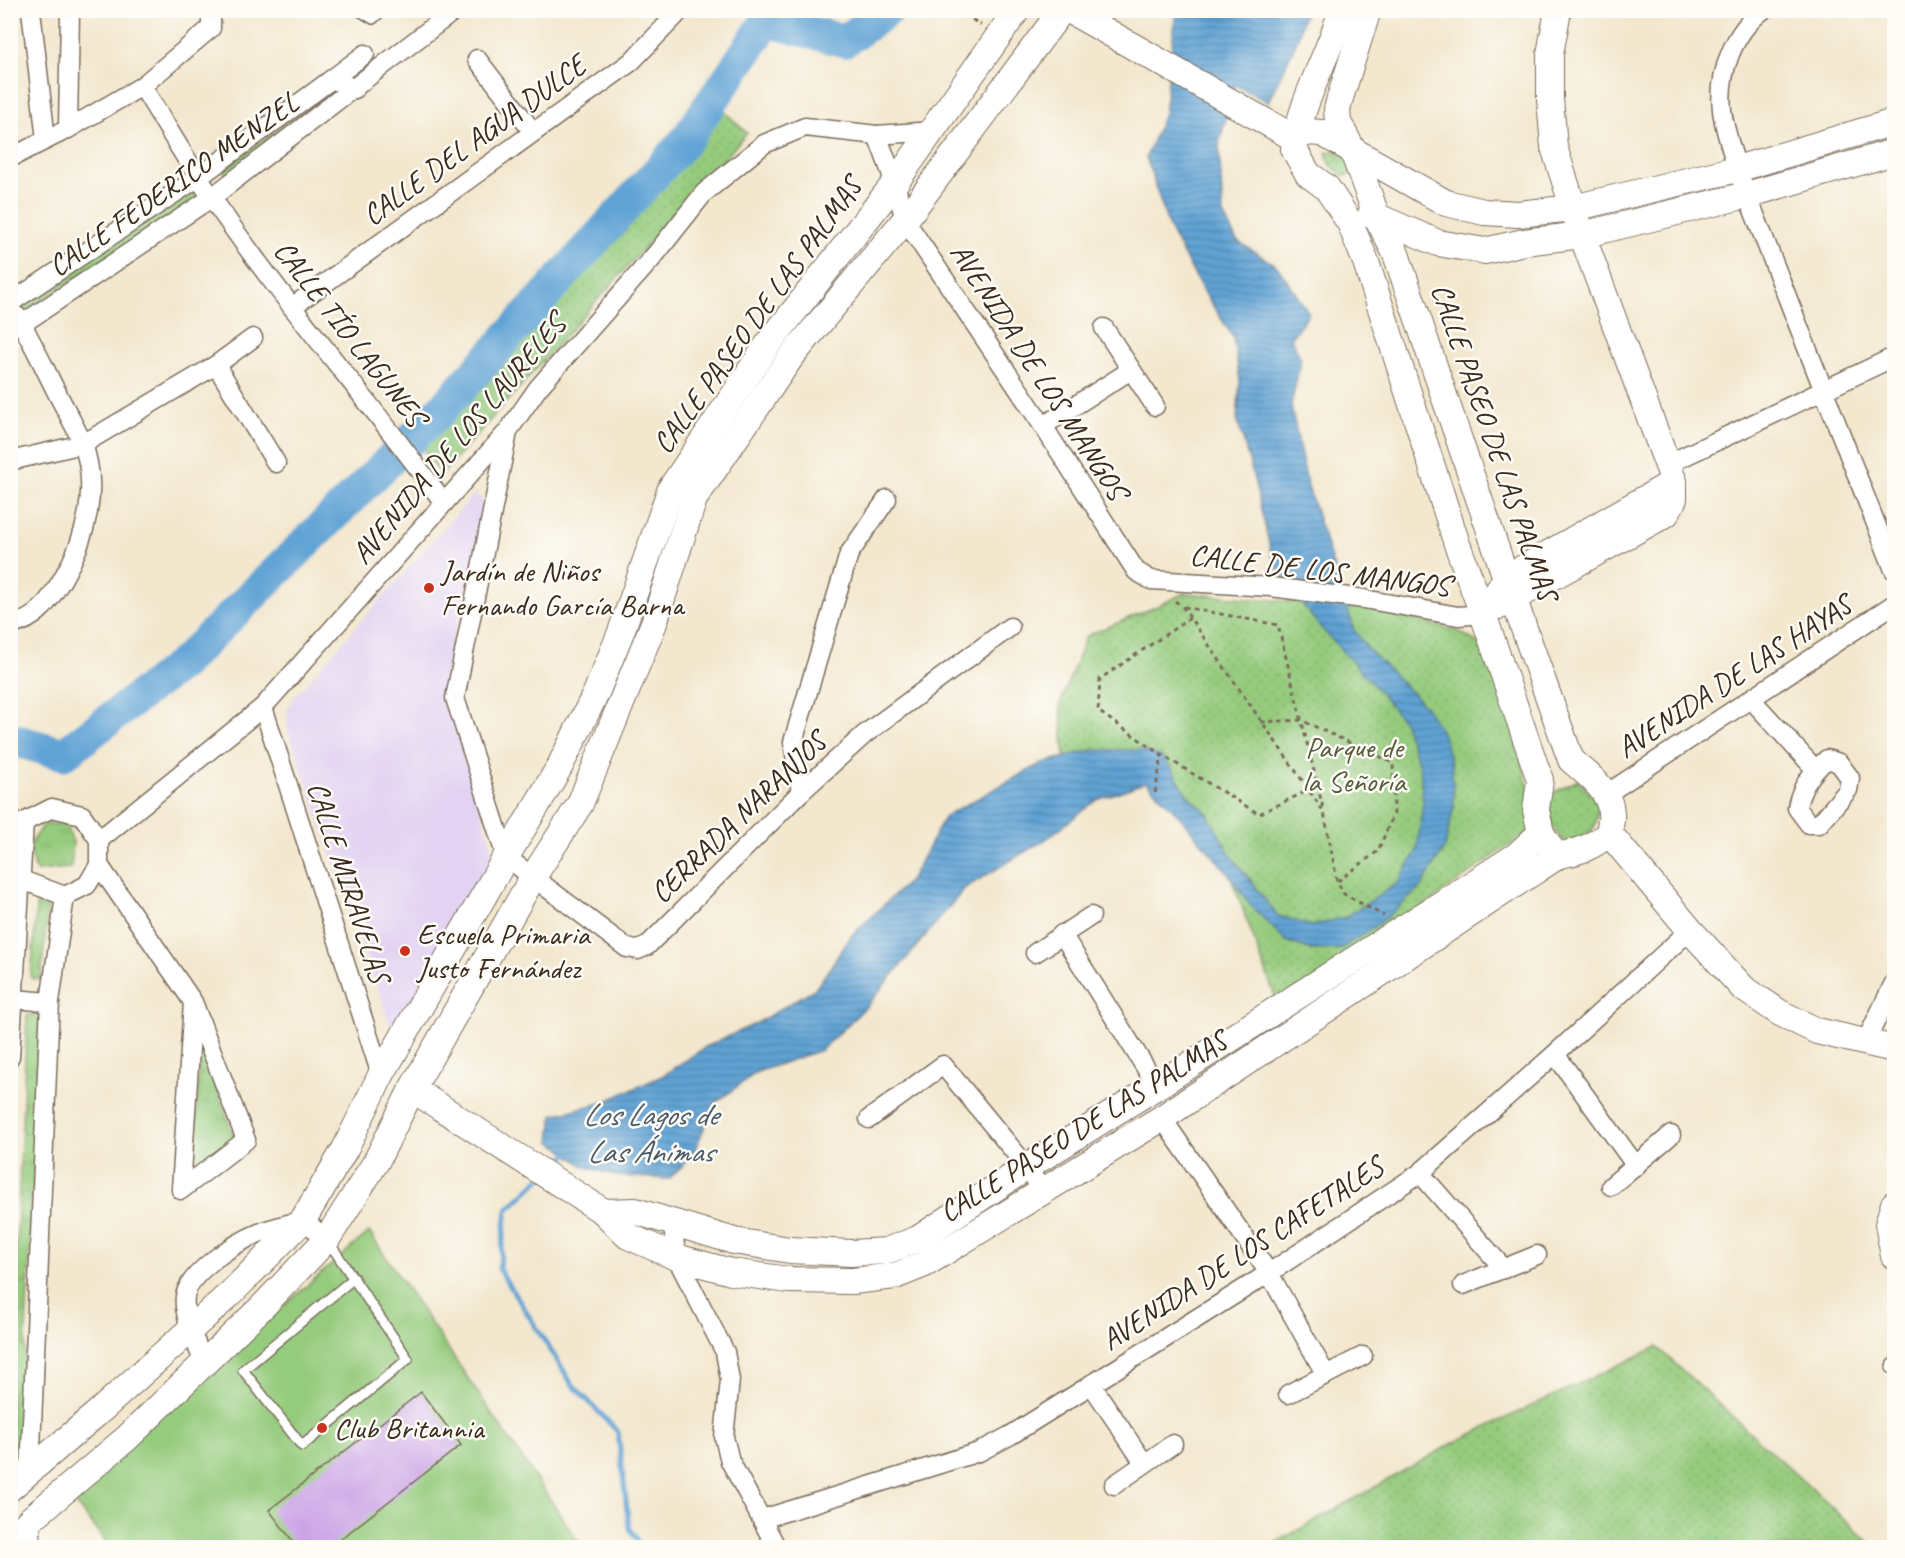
<svg xmlns="http://www.w3.org/2000/svg" width="1905" height="1558" font-family="Caveat,sans-serif">
	<style>
		.built { fill: #e3d3f2 }
		.grass { fill: url(#grass-tufts); stroke: #687a4e; stroke-width: 1.5 }
		.park { fill: url(#park-dots); stroke: #687a4e; stroke-width: 1.5 }
		.pitch { fill: #95cb7d; stroke: #687a4e; stroke-width: 1.5 }
		.water { fill: url(#water-rules); stroke: #4e667a; stroke-width: 1.5 }
		.lines { fill: none; stroke-linecap: round; stroke-linejoin: round }
		.stream { stroke: #60a3d5; stroke-width: 5 }
		.river { stroke: #60a3d5; stroke-width: 33 }
		.building { fill: #cba3e6 }
		.lane-casing { stroke: #7b6c5c; stroke-width: 12 }
		.street-casing { stroke: #7b6c5c; stroke-width: 21 }
		.secondary-casing { stroke: #7b6c5c; stroke-width: 28 }
		.path { stroke: #7b6c5c; stroke-width: 3; stroke-dasharray: 4.5 4.5; stroke-linecap: butt }
		.lane { stroke: #fff; stroke-width: 9 }
		.street { stroke: #fff; stroke-width: 18 }
		.secondary { stroke: #fff; stroke-width: 26 }
		.poi-dot { fill: #c8321e; stroke: #fdfcf7; stroke-width: 2 }
		.labels { text-anchor: middle; dominant-baseline: central; stroke-width: 5; stroke-linejoin: round; paint-order: stroke }
		.street-label { font-size: 30px; fill: #3b2a1e; stroke: #fdfcf7 }
		.poi-label { font-size: 30px; fill: #3b2a1e; stroke: #fdfcf7; text-anchor: start }
		.park-label { font-size: 30px; fill: #565a3a; stroke: #fdfcf7 }
		.water-label { font-size: 32px; font-style: italic; fill: #4a5a67; stroke: #fdfcf7 }
	</style>
	<defs>
		<pattern id="grass-tufts" width="24" height="20" patternUnits="userSpaceOnUse" patternTransform="scale(1.5)"><rect width="24" height="20" fill="#95cb7d"/><path d="M3 7l-1-3M5 7V3M7 7l1-3M15 17l-1-3M17 17v-4M19 17l1-3" fill="none" stroke="#81ae6c"/></pattern>
		<pattern id="park-dots" width="8" height="8" patternUnits="userSpaceOnUse" patternTransform="scale(1.5)"><rect width="8" height="8" fill="#95cb7d"/><path d="M2 2h.1M6 6h.1" fill="none" stroke="#81ae6c" stroke-width="1.8" stroke-linecap="round"/></pattern>
		<pattern id="water-rules" width="6" height="5" patternUnits="userSpaceOnUse" patternTransform="scale(1.5)"><rect width="6" height="5" fill="#60a3d5"/><path d="M0 2.5h6" fill="none" stroke="#5085ac"/></pattern>
	</defs>
	<rect width="100%" height="100%" fill="#fdfcf7"/>
	<filter id="ink" filterUnits="userSpaceOnUse"><feTurbulence type="fractalNoise" baseFrequency=".0167" numOctaves="2"/><feDisplacementMap in="SourceGraphic" scale="12" xChannelSelector="R" yChannelSelector="G"/><feConvolveMatrix kernelMatrix="1 2 1 2 8 2 1 2 1" color-interpolation-filters="sRGB"/></filter>
	<filter id="wash" filterUnits="userSpaceOnUse"><feTurbulence type="fractalNoise" baseFrequency=".008" numOctaves="4" result="noise"/><feDisplacementMap in="SourceGraphic" scale="24" xChannelSelector="R" yChannelSelector="G"/><feGaussianBlur stdDeviation="1.35" result="paint"/><feColorMatrix in="noise" values="0 0 0 0 0 0 0 0 0 0 0 0 0 0 0 0 0 1.4 0 .05"/><feComposite in="paint" operator="in"/></filter>
	<g filter="url(#wash)">
		<rect width="100%" height="100%" fill="#f3e7ce"/>
		<path class="built" d="M475,493L486,505L447,671L446,699L496,860L396,1042L288,730L287,709L295,696Z"/>
		<g class="grass">
			<path d="M330,89L341,93L228,178L223,170Z"/>
			<path d="M1335,151L1351,158V173L1345,176C1334,170 1329,165 1326,152Z"/>
			<path d="M199,184L203,195L22,313L17,305Z"/>
			<path d="M45,824H67L73,843L71,868L36,871C27,848 28,842 45,824Z"/>
			<path d="M37,896L49,898L41,980L31,978Z"/>
			<path d="M27,1015L41,1016L20,1455L11,1463V1367Z"/>
			<path d="M200,1043L236,1142L194,1171Z"/>
		</g>
		<g class="park">
			<path d="M721,108L747,133L441,475L419,442Z"/>
			<path d="M1184,593L1369,608L1458,631L1485,647L1513,722L1529,791L1532,829L1386,933L1278,1004L1207,813L1188,796L1170,766L1093,750L1065,757L1060,704L1086,636L1162,604Z"/>
			<path d="M1578,780L1598,803C1597,828 1596,830 1574,843L1562,840L1552,826L1547,796Z"/>
			<path d="M1657,1347L1875,1547H1268L1455,1442Z"/>
		</g>
		<path class="pitch" d="M369,1232L582,1547H110L67,1493Z"/>
		<path class="water" d="M1176,11H1305L1297,41L1268,102L1235,85L1219,143L1223,214L1237,241L1277,266L1309,313L1291,338L1301,359L1291,405L1307,484L1354,630L1369,650L1425,706L1442,732L1452,765L1454,806L1445,847L1421,887L1380,923L1341,949L1312,950L1286,941L1251,906L1227,872L1172,808L1146,782L1097,800L1045,840L965,888L867,1006L821,1050L757,1072L714,1104L693,1155L669,1179L616,1176L584,1166L550,1141L553,1115L604,1102L662,1076L707,1046L757,1023L816,988L852,935L911,879L945,816L1042,763L1093,750H1142L1162,757L1170,766L1188,796L1207,813L1230,854L1277,915L1312,926L1346,917L1398,883L1417,850L1423,802L1420,768L1403,721L1379,691L1320,627L1279,574L1271,552L1252,471L1237,419L1240,381L1233,337L1201,287L1169,228L1146,157L1164,114Z"/>
		<g class="lines">
			<g class="stream">
				<path d="M552,1169L568,1154"/>
				<path d="M540,1179L507,1210L499,1269L572,1384L618,1432L629,1527L642,1548"/>
			</g>
			<path class="river" d="M10,739L64,754L184,662L444,407L685,141L767,21L845,41L888,10"/>
		</g>
		<g id="blocks">
			<path class="building" d="M421,1392L461,1445L329,1548H298L269,1510Z"/>
		</g>
	</g>
	<g filter="url(#ink)">
		<use href="#blocks" fill-opacity="0" stroke="#7b6c5c" stroke-width="1.5"/>
		<g class="lines">
			<g class="lane-casing">
				<g id="lane">
					<path d="M358,10L373,19L383,10"/>
					<path d="M328,1241L408,1359L302,1446L243,1370L354,1278"/>
					<path d="M1894,1362L1891,1368L1894,1370"/>
				</g>
			</g>
			<g class="street-casing">
				<g id="street">
					<path d="M31,10L46,140"/>
					<path d="M1763,10C1733,32 1718,74 1722,110C1724,129 1732,150 1737,169L1894,570"/>
					<path d="M477,59L533,132"/>
					<path d="M332,79L365,54"/>
					<path d="M142,86C165,123 187,162 212,198C284,304 369,399 444,503"/>
					<path d="M68,129L70,10"/>
					<path d="M877,135L895,183L905,220L1043,426L1136,571L1151,580L1271,587L1364,599L1458,616L1483,614"/>
					<path d="M10,158L68,129L142,86L211,28V10"/>
					<path d="M10,303L199,177L332,79L355,89"/>
					<path d="M292,307L631,62L681,10"/>
					<path d="M22,324L211,198L455,10"/>
					<path d="M1104,328L1155,406"/>
					<path d="M216,365L276,463"/>
					<path d="M1043,426L1131,370"/>
					<path d="M508,432L455,698L506,857L627,948L638,950L647,946L801,792L865,734L1010,627"/>
					<path d="M10,461L83,444L216,365L253,338"/>
					<path d="M1668,464L1894,357"/>
					<path d="M10,625C38,620 49,601 63,578C86,539 100,487 82,442C74,424 64,407 55,389C43,365 31,339 17,316"/>
					<path d="M1752,700L1815,769"/>
					<path d="M263,707L381,1075"/>
					<path d="M1827,759L1839,763L1850,778L1848,790L1819,824H1809L1797,808C1800,788 1812,772 1827,759Z"/>
					<path d="M801,792L793,742L849,554L887,499"/>
					<path d="M1605,795L1894,604"/>
					<path d="M10,829L52,808L82,815L99,840V865L87,885L65,896L22,880"/>
					<path d="M99,840L263,707L508,431L538,388L655,255L704,193L764,144L805,127L877,135L932,131"/>
					<path d="M99,865L193,1002L246,1140L181,1190L193,1002"/>
					<path d="M1062,934L1157,1086"/>
					<path d="M1035,953L1091,916"/>
					<path d="M13,999L50,1002"/>
					<path d="M1866,1041L1894,983"/>
					<path d="M1555,1054L1636,1166"/>
					<path d="M10,1057L24,822"/>
					<path d="M1162,1118L1269,1273L1326,1375"/>
					<path d="M869,1119L943,1065L1027,1167L1043,1192"/>
					<path d="M1420,1173L1504,1269"/>
					<path d="M1611,1186L1671,1135"/>
					<path d="M673,1224L676,1257L725,1352L730,1380L724,1437L730,1461L777,1548"/>
					<path d="M1463,1285L1537,1255"/>
					<path d="M204,1363C198,1348 182,1313 185,1297C188,1272 237,1242 259,1233C273,1227 289,1224 303,1220L327,1239"/>
					<path d="M1091,1384L1144,1463"/>
					<path d="M1288,1394L1363,1356"/>
					<path d="M30,1471L50,1002L65,896"/>
					<path d="M1114,1485L1173,1444"/>
					<path d="M31,1519V1548"/>
					<path d="M762,1519L979,1452L1011,1435L1269,1273L1420,1173L1555,1054L1690,930"/>
				</g>
			</g>
			<g class="secondary-casing">
				<g id="secondary">
					<path d="M1069,10L1296,139"/>
					<path d="M1342,10C1328,57 1301,100 1294,149L1308,174L1327,188L1350,223L1366,262L1457,544L1483,614L1540,780L1536,810L1541,833L1550,847"/>
					<path d="M1296,139L1307,132L1322,133L1446,203L1484,212L1518,214L1573,208L1737,169L1894,122"/>
					<path d="M1371,214L1438,243L1485,251L1524,242L1582,235L1747,195L1894,152"/>
					<path d="M1498,591L1506,578L1674,482"/>
					<path d="M1500,606L1666,514L1674,499V482L1582,235L1554,147L1550,99V54L1558,10"/>
					<path d="M1609,833L1690,930L1743,988L1780,1013L1817,1031L1894,1049"/>
					<path d="M412,1089L604,1212L628,1236L676,1257L731,1272L789,1280L853,1281L895,1276L925,1264L1162,1118L1559,855C1579,852 1593,847 1609,833C1610,826 1612,819 1611,813C1611,791 1587,774 1571,760L1506,578L1396,254L1377,217L1352,149L1338,122L1337,110L1340,98L1368,10"/>
					<path d="M1894,1204L1888,1224L1894,1256"/>
					<path d="M604,1212L635,1211L734,1241L790,1250L851,1253L886,1251L918,1239L1027,1167L1157,1086L1516,856L1541,833"/>
					<path d="M10,1488L101,1410L231,1293L303,1220L345,1149L381,1075L506,857L560,766L596,693L621,632L671,488L769,343L895,183L1017,10"/>
					<path d="M10,1540L31,1519L127,1438L263,1306L327,1239L376,1162L412,1089L533,877L580,804L654,623L694,499L791,357L905,220L1062,10"/>
				</g>
			</g>
			<g class="path">
				<path d="M957,10L981,25"/>
				<path d="M1175,601L1182,606L1324,812L1337,881L1344,894L1384,916"/>
				<path d="M1184,607L1278,625L1323,808"/>
				<path d="M1190,618L1100,679L1098,711L1162,755L1259,814L1309,790"/>
				<path d="M1261,722L1301,720L1393,763L1394,813L1378,851L1338,881"/>
				<path d="M1155,793L1162,755"/>
			</g>
			<use href="#lane" class="lane"/>
			<use href="#street" class="street"/>
			<use href="#secondary" class="secondary"/>
		</g>
	</g>
	<g class="poi-dot">
		<circle cx="429" cy="588" r="6"/>
		<circle cx="405" cy="951" r="6"/>
		<circle cx="322" cy="1428" r="6"/>
	</g>
	<g class="labels">
		<g class="street-label">
			<text transform="translate(474 140) rotate(-36)">CALLE DEL AGUA DULCE</text>
			<text transform="translate(173 184) rotate(-35)">CALLE FEDERICO MENZEL</text>
			<text transform="translate(757 315) rotate(-54)">CALLE PASEO DE LAS PALMAS</text>
			<text transform="translate(350 333) rotate(52)">CALLE TÍO LAGUNES</text>
			<text transform="translate(1039 371) rotate(57)">AVENIDA DE LOS MANGOS</text>
			<text transform="translate(458 439) rotate(-50)">AVENIDA DE LOS LAURELES</text>
			<text transform="translate(1495 442) rotate(71)">CALLE PASEO DE LAS PALMAS</text>
			<text transform="translate(1320 570) rotate(7)">CALLE DE LOS MANGOS</text>
			<text transform="translate(1734 676) rotate(-33)">AVENIDA DE LAS HAYAS</text>
			<text transform="translate(738 817) rotate(-44)">CERRADA NARANJOS</text>
			<text transform="translate(349 882) rotate(72)">CALLE MIRAVELAS</text>
			<text transform="translate(1083 1126) rotate(-32)">CALLE PASEO DE LAS PALMAS</text>
			<text transform="translate(1242 1253) rotate(-33)">AVENIDA DE LOS CAFETALES</text>
		</g>
		<g class="poi-label">
			<text x="441" y="571">Jardín de Niños<tspan x="441" dy="34">Fernando García Barna</tspan></text>
			<text x="417" y="934">Escuela Primaria<tspan x="417" dy="34">Justo Fernández</tspan></text>
			<text x="334" y="1428">Club Britannia</text>
		</g>
		<g class="park-label">
			<text x="1354" y="747">Parque de<tspan x="1354" dy="34">la Señoría</tspan></text>
		</g>
		<g class="water-label">
			<text x="650" y="1114">Los Lagos de<tspan x="650" dy="37">Las Ánimas</tspan></text>
		</g>
	</g>
	<rect width="1905" height="1558" fill="none" stroke="#fdfcf7" stroke-width="36"/>
</svg>
